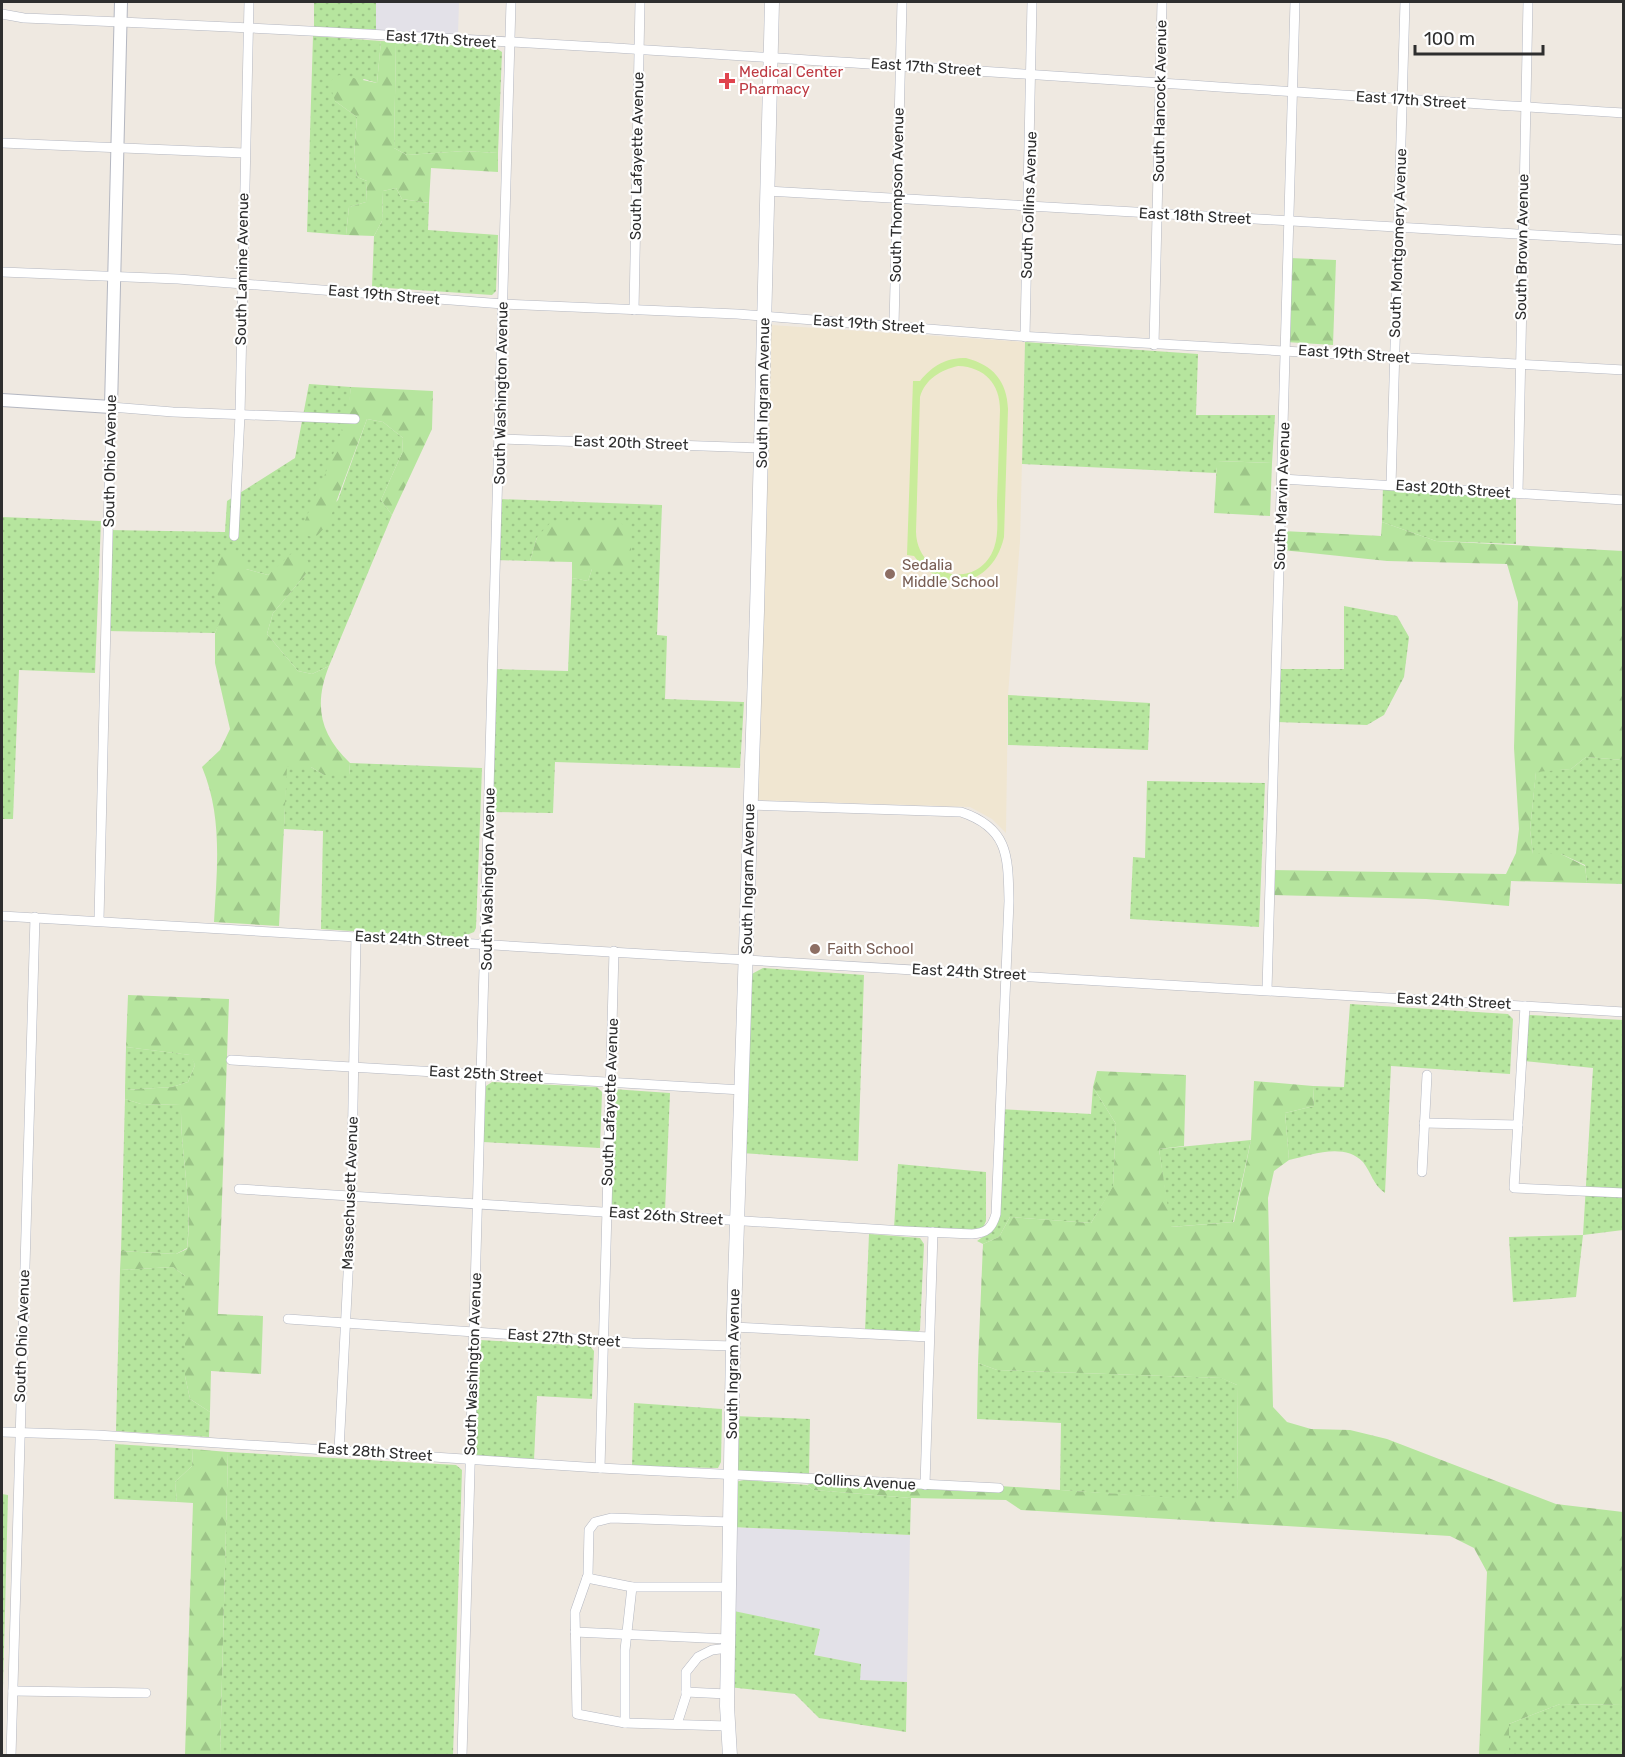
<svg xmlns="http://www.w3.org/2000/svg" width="1625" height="1757" font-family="Rubik,sans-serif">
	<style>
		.industrial { fill: #e3e1e8 }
		.education { fill: #f0e6d1 }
		.green { fill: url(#green-dots) }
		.forest { fill: url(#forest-firs) }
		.pitch { fill: #c9ec9a; fill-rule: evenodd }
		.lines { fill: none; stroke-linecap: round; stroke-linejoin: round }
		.minor-casing { stroke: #b4b7c1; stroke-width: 10 }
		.tertiary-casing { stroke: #b4b7c1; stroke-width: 14 }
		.secondary-casing { stroke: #b4b7c1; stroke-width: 15 }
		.minor { stroke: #fff; stroke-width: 9 }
		.tertiary { stroke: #fff; stroke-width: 12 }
		.secondary { stroke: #fff; stroke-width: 14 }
		.health-dot { fill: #e0444e; stroke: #fff; stroke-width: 2 }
		.education-dot { fill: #8d6e63; stroke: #fff; stroke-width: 2 }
		.labels { text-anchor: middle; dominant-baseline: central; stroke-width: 4.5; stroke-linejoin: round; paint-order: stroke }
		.street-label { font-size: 15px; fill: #2e2e2e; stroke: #fff }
		.health-label { font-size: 15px; fill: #be3a42; stroke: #fff; text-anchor: start }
		.education-label { font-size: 15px; fill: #785e54; stroke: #fff; text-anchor: start }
	</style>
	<defs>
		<pattern id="green-dots" width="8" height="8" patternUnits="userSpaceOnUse" patternTransform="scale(1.5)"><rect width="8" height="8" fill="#b6e59e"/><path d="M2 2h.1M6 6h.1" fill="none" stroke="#9dc588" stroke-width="1.8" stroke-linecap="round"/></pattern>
		<pattern id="forest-firs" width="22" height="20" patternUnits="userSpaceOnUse" patternTransform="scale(1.5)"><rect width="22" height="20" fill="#b6e59e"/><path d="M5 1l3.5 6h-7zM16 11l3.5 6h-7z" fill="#9dc588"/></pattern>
	</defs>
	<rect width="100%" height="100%" fill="#efe9e1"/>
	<g class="industrial">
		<path d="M376,2H459L458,34L376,30Z"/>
		<path d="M732,1527L910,1535L907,1682L860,1680V1664L814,1655L820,1630L729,1610Z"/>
	</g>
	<path class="education" d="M771,325L1025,342L1020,541L1008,695L1006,833L992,819L970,807L756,800Z"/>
	<g class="green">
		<path d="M314,2H376V30L314,28Z"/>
		<path d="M313,36L381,41L377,83L364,79L335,101L357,117L354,156L357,177L367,181L366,202L349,207L346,235L307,232Z"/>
		<path d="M396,42L496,48L502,52L498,153L464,151L407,155L394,148Z"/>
		<path d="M396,188L402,199L429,203L428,230L498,235L496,291L492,295L372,287L374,236L382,221L383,191Z"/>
		<path d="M1025,342L1198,354L1196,415H1275L1272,463L1218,461L1216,473L1022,464Z"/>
		<path d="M309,384L351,387L348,415L333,459L301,533L338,500L367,419L383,422L403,438L402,453L381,500L392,515L329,666L312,674L298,671L267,634L273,613L306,574L279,567L268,575L246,569L215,633L106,631L108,530L225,532L227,501L295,458Z"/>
		<path d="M1383,486L1516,496V544L1436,541L1382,522Z"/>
		<path d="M499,499L662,505L657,635L667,636L665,699L744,702L740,768L555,762L553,813L492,812L494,669L568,671L572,578L588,581L592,569H631L537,537L530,561L497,560Z"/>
		<path d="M2,517L101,521L95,673L19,670L13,819H2Z"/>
		<path d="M1344,606L1397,616L1409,637L1404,677L1384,715L1367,725L1276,722L1279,669H1344Z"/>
		<path d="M1008,695L1150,703L1148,750L1008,745Z"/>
		<path d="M1586,757L1623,760V884L1587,883L1585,865L1561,854H1533L1530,830L1536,771L1571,769Z"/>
		<path d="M350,763L482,768L476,928L474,932L459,938L321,929L323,831L284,829L286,767H311L324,775H349Z"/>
		<path d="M1147,781L1265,783L1259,927L1130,919L1133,857L1145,858Z"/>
		<path d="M763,968L864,975L858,1161L741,1153L748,976Z"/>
		<path d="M1350,1004L1508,1014L1513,1019L1510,1074L1391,1066L1385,1193C1373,1185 1371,1172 1363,1162C1344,1142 1311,1155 1289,1160L1285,1113L1314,1106L1313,1086L1344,1087Z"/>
		<path d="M1530,1015L1623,1020V1230L1583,1235L1576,1297L1513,1302L1509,1237L1583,1235L1593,1068L1524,1061V1019Z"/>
		<path d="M126,1047L191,1055L195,1065L188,1082L172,1087L125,1090Z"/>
		<path d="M492,1082L597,1087L602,1092L600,1148L483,1142L486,1086Z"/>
		<path d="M1093,1087L1116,1124L1113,1187L1091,1223L1010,1217L999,1237L983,1244L977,1241L990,1232L995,1217L997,1109L1091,1114Z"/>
		<path d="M612,1089L670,1093L665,1211L608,1208Z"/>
		<path d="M125,1099L141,1104L181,1105C180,1153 193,1201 187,1248L176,1254L121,1251Z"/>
		<path d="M1251,1140L1233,1222L1170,1227L1159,1149Z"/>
		<path d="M898,1164L986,1172V1221L982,1230L972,1234L894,1228Z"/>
		<path d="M869,1234L920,1238L924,1244L920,1330L916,1334L865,1331Z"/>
		<path d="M173,1267L185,1276V1376L190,1399L210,1412L209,1437L116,1431L120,1270Z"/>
		<path d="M480,1340L590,1346L594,1351L592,1399L537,1396L534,1460L476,1456L473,1450L475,1343Z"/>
		<path d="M978,1363L997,1370L1222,1378L1237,1385L1238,1503L1060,1490L1061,1423L977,1419Z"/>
		<path d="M634,1403L722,1409L721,1462L718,1468L632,1466Z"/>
		<path d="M734,1416L810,1419L809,1475L738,1471Z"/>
		<path d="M115,1444L193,1449L192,1466L175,1482L177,1502L114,1499Z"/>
		<path d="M228,1452L456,1465L462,1470L453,1755L220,1756Z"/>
		<path d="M744,1480L807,1485L814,1490L911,1498L910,1535L732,1527L735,1482Z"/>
		<path d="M2,1494L8,1495L3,1689H2Z"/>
		<path d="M729,1610L820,1629L814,1655L861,1664L860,1680L907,1682L906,1732L819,1718L795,1694L728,1687Z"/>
		<path d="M1560,1704L1623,1705V1755L1509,1756V1724Z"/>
	</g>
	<g class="forest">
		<path d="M381,41L396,42L394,148L407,155L464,151L498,153V172L431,168L429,203L402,199L396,188L383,191L382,221L374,236L346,235L349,207L366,202L367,181L357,177L354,156L357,117L335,101L329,82L339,75L377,83Z"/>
		<path d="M1290,258L1336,260L1333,345L1286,342Z"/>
		<path d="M351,387L433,391L432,429L392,515L381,500L402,453L403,438L383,422L367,419L328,524L315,538L300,533C319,484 345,439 351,387Z"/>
		<path d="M1217,461L1272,463L1270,516L1214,513Z"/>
		<path d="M552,521L621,523L631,531V570L592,569L588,581L572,578V562L530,561L537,537Z"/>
		<path d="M1382,522L1436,541L1623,551V760L1586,757L1571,769L1536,772L1530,830L1533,854H1561L1585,866L1587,883L1511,881L1509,906L1426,899L1271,895V870L1506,874L1516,853L1519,829L1514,748L1518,602L1507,564L1387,561L1282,550L1283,531L1381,536Z"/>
		<path d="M221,553H241L246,569L268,575L292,553L308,561L306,574L273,613L267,634L298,671L312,674L329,666C314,704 319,734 350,763L349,775H324L311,767H287L279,926L214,922C217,869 223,817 202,767L220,750L230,729L215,663V633L224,612C214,592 214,575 221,553Z"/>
		<path d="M128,995L229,999L218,1314L263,1316L261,1374L211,1371L210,1412L190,1399L185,1376V1276L173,1267L120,1270L121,1251L176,1254L187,1249C193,1201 180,1153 181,1105L141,1104L125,1099V1090L172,1087L188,1082L195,1065L190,1055L126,1047Z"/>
		<path d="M1097,1071L1186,1075L1184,1146L1159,1149L1171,1227L1234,1222L1251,1140L1254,1081L1313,1086L1314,1106L1285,1113L1289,1160L1274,1171L1268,1198L1273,1407L1287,1422L1311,1429L1350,1430L1387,1439L1556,1504L1623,1512V1705L1560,1704L1509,1724V1755H1479L1487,1572L1474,1548L1450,1536L1021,1510L1006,1500L911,1498L814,1490L807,1485L815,1482L975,1492L986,1485L1238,1502L1237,1385L1221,1378L997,1370L978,1363L983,1244L999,1237L1010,1217L1091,1223L1113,1186L1116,1124L1093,1087Z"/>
		<path d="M193,1449L228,1452L220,1755H185L193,1503L177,1502L175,1482L192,1466Z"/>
	</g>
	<path class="pitch" d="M966,358C993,365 1007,381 1008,409L1004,537C993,586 944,597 914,556L907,555L913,381H920C933,365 946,358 966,358ZM958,366C985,367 1000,384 1000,410C999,441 998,472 997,502C997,517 999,534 994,548C978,592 917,577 916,532L920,397C925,379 941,370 958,366Z"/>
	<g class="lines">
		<g class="minor-casing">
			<g id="minor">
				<path d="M2,14L24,18C558,39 1090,80 1624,113"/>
				<path d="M2,143L244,153"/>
				<path d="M767,191L1624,240"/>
				<path d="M2,272L178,279L503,304L737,314L1018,336L1624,370"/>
				<path d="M634,310L640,2"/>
				<path d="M894,325L902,2"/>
				<path d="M1025,337L1032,2"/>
				<path d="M1154,345L1162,2"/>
				<path d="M500,439L761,448"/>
				<path d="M1282,479L1624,500"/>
				<path d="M1391,485L1405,2"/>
				<path d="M1518,493L1528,2"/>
				<path d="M234,536L240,415L249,2"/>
				<path d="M2,916L1624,1012"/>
				<path d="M99,920L111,407L173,412L355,419"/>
				<path d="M1267,990L1295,2"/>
				<path d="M1525,1006L1514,1188L1624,1193"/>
				<path d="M231,1060L742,1090"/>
				<path d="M1424,1123L1518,1125"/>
				<path d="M1422,1172L1427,1075"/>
				<path d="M239,1189L904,1231L972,1234C987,1233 992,1228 996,1214L1009,901C1008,857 1009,828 961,812L750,805"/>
				<path d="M288,1319L632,1343L733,1346"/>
				<path d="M733,1327L929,1337"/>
				<path d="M2,1432L97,1435L600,1468L999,1488"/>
				<path d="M339,1450L351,1216L356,936"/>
				<path d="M600,1468L614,951"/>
				<path d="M925,1485L933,1232"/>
				<path d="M587,1578L632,1587H728"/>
				<path d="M575,1632L728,1639"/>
				<path d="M13,1691L146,1693"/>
				<path d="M686,1692L727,1694"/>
				<path d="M625,1723V1650L632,1587"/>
				<path d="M677,1724L686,1696V1672L698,1657L712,1650L728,1648"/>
				<path d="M728,1726L625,1723L577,1714L575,1612L588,1575L589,1530L595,1522L611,1518L730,1522"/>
				<path d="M11,1756L35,917"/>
				<path d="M462,1756C480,1171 497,586 511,2"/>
			</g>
		</g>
		<g class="tertiary-casing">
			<path id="tertiary" d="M2,400L111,407L121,2"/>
		</g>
		<g class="secondary-casing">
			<path id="secondary" d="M730,1756L727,1706L733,1346L757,611L772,2"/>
		</g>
		<use href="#minor" class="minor"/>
		<use href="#tertiary" class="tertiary"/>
		<use href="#secondary" class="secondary"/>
	</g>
	<path class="health-dot" d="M724 72h6v6h6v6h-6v6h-6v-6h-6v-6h6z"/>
	<g class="education-dot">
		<circle cx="890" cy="574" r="6"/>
		<circle cx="815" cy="949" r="6"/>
	</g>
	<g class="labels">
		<g class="street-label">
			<text transform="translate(441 39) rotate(4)">East 17th Street</text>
			<text transform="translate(926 67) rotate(4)">East 17th Street</text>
			<text transform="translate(1411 100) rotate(4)">East 17th Street</text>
			<text transform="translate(1160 101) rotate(-89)">South Hancock Avenue</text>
			<text transform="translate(637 156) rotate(-89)">South Lafayette Avenue</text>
			<text transform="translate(897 195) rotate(-89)">South Thompson Avenue</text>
			<text transform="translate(1029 205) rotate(-88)">South Collins Avenue</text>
			<text transform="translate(1195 216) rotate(3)">East 18th Street</text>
			<text transform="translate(1398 243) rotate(-88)">South Montgomery Avenue</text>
			<text transform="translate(1522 247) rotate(-89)">South Brown Avenue</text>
			<text transform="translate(242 269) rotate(-89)">South Lamine Avenue</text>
			<text transform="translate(384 295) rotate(5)">East 19th Street</text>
			<text transform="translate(869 324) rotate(4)">East 19th Street</text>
			<text transform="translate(1354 354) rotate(4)">East 19th Street</text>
			<text transform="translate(501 393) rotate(-89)">South Washington Avenue</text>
			<text transform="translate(763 393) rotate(-89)">South Ingram Avenue</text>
			<text transform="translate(631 443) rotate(2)">East 20th Street</text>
			<text transform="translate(110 461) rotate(-89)">South Ohio Avenue</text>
			<text transform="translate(1453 489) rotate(4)">East 20th Street</text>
			<text transform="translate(1282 496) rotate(-88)">South Marvin Avenue</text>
			<text transform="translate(488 879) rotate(-89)">South Washington Avenue</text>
			<text transform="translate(748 879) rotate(-89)">South Ingram Avenue</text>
			<text transform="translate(412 939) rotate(3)">East 24th Street</text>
			<text transform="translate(969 972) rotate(3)">East 24th Street</text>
			<text transform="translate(1454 1001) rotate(3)">East 24th Street</text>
			<text transform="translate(486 1074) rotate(3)">East 25th Street</text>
			<text transform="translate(610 1102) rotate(-88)">South Lafayette Avenue</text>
			<text transform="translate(350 1193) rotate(-88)">Massechusett Avenue</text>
			<text transform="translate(666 1216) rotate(4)">East 26th Street</text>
			<text transform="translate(22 1336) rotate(-88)">South Ohio Avenue</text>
			<text transform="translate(564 1338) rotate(4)">East 27th Street</text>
			<text transform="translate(473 1364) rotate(-88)">South Washington Avenue</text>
			<text transform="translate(733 1364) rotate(-89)">South Ingram Avenue</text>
			<text transform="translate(375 1452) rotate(4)">East 28th Street</text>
			<text transform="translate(865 1482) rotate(3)">Collins Avenue</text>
		</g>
		<g class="health-label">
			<text x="739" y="72">Medical Center<tspan x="739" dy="17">Pharmacy</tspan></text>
		</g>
		<g class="education-label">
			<text x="902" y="565">Sedalia<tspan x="902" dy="17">Middle School</tspan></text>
			<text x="827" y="949">Faith School</text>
		</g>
	</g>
	<rect width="1625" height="1757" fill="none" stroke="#2e2e2e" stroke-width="6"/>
	<path d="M1415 45v9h128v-9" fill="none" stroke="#2e2e2e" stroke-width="3"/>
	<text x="1424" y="45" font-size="18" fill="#2e2e2e" stroke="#ffffff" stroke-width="4.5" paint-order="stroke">100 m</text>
</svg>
